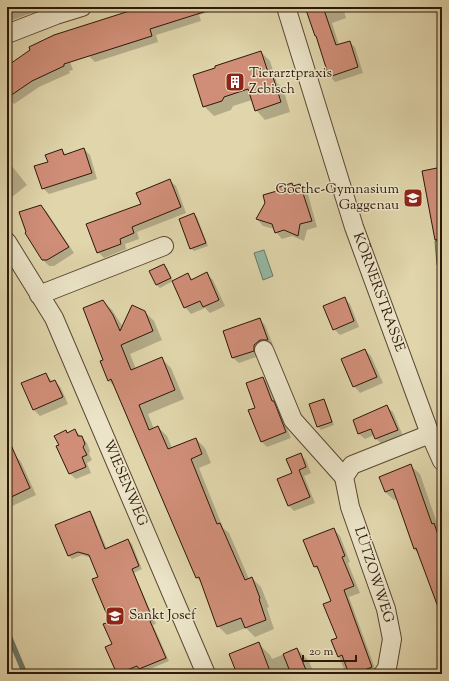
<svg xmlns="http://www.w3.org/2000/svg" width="449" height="681" font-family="'Sorts Mill Goudy',serif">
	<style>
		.green { fill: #adbe8d; stroke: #6d6b4b }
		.water { fill: #94b9a5; stroke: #6b7967 }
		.shadow { fill: #0003 }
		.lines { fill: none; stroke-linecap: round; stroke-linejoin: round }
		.stream { stroke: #6b7967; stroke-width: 5.5 }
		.building { fill: #d08e78; stroke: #2d1809 }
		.street-casing { stroke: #5a4732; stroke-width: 20 }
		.street { stroke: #ebe4c8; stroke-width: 18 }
		.labels { text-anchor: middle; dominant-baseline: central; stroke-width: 3; stroke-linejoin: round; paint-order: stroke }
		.poi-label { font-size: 14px; fill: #2d1809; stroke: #ebe4c8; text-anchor: start }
		.street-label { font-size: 14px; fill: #2d1809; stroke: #ebe4c8 }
	</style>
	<rect width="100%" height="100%" fill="#e0d5ab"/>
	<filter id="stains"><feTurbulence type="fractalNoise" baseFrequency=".005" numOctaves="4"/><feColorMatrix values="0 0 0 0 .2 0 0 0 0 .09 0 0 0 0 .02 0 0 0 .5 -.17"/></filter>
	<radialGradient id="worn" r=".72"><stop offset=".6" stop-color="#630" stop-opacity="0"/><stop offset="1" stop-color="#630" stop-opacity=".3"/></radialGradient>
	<path class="green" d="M442,240V264L437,265L435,241Z"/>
	<path class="water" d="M264,250L273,276L263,280L254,253Z"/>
	<g class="shadow">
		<path d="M7,7H48L7,22Z"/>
		<path d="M146,7H224L199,15L201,21L156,35L158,42L95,62L89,56Z"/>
		<path d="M306,7H343L346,18L332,23L339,45L349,42L355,47L363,73L335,82L330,76L318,37Z"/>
		<path d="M63,42L73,70L69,71L70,73L39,87L14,104L7,96V67Z"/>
		<path d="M261,52L270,61L277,83L283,88L290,112L265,120L256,110L252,100L233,106L231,110L214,116L204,106Z"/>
		<path d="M84,149L90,155L97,179L49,194L43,188L49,162L62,150L66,155Z"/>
		<path d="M7,160L27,185L7,201Z"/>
		<path d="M442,168V247L436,241L423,171Z"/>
		<path d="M170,181L176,186L186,213L137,232L139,239L125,244L126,249L104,258L98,252L142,205Z"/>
		<path d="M291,184L294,187L300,185L307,191L317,227L307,230L304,241L292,236L282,239L276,232L275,229L263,226L257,219L278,192Z"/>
		<path d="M41,206L47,212L74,253L54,266H49L43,260Z"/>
		<path d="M194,214L197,217L208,246L194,251L191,248Z"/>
		<path d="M164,265L167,268L173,281L188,275L193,280L207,274L213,280L225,306L210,313L205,308L191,314L185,307L173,281L160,288L157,285L151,271Z"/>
		<path d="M344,298L350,304L359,327L340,335L334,329Z"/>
		<path d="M103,301L112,310L123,327L144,311L154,321L162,340L130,354L136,369L162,359L171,368L184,399L148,414L154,429L158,427L167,436L172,448L196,439L205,448L211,463L199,468L223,528L229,533L249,579L252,578L261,587L269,607L267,608L274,629L255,637L246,628L227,635L218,626L202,583L197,578L116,388L108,380L105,360Z"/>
		<path d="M259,319L265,325L273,345H266L259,356L239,363L233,358L224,331Z"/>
		<path d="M365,350L371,356L383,383L360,393L354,386Z"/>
		<path d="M45,374L53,382L55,381L61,388L68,404L40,416L34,410L23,384Z"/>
		<path d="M263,378L268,383L291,438L267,447L261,441L257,408Z"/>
		<path d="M323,400L326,403L334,425L321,430L318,427Z"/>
		<path d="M387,407L393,412L403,436L382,444L376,439L374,435L365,439L359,434Z"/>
		<path d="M75,430L87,443L90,451L89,454L92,460L87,463L91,473L76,479L70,474L57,447L60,446L66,432L68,434Z"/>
		<path d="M300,454L306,460L311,473L304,476L315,503L294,511L289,506L278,480L293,474Z"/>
		<path d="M15,455L21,462L36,495L10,507L7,504V459Z"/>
		<path d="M411,466L420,474L439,529L442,533V616L418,553L414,549L397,499L394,500L385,492Z"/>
		<path d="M89,512L93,516L107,549L128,540L132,544L142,569L134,573L156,624L153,625L169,661L143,672L140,669L129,674H118L111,622L99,577L91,558L82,555L72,559L69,556Z"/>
		<path d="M334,529L340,536L350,562L348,563L360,593L349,597L377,674H346L332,640L338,638L333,601L321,573L315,567Z"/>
		<path d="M258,643L270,655L272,659L297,649L309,661L314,674H238Z"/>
	</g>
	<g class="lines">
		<path class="stream" d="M7,631L25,674"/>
	</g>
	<g class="building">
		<path d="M142,7H210V10L150,29L152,36L64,64V66L32,81L7,98V66L30,50L29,47L54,35Z"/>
		<path d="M305,7H323L336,45L350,41L358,67L329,77L316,36H315Z"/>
		<path d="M261,51L270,78L273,77L281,102L255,111L248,89L224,97L222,101L203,107L193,75L215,68V66Z"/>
		<path d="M84,148L92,173L42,189L34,166L48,162L45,155L62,149L64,155Z"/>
		<path d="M442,167V239L435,240L422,171Z"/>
		<path d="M170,179L181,207L132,227L134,233L120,239L121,244L97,253L86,224L141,204L136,193Z"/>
		<path d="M292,183L293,186L300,184L312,221L300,224L298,236L284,230L275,233L272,224L256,219L265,203L263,195L277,191L276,188Z"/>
		<path d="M41,205L69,247L47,260H42L25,233L26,232L19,212Z"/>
		<path d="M194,213L206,243L190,249L179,219Z"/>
		<path d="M164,264L171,278L156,285L149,271Z"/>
		<path d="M207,272L219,300L203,307L200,301L184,308L172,281L188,273L191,280Z"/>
		<path d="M345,297L354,321L333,330L323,306Z"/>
		<path d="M103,300L113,315L120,331L132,305L145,311L153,331L121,345L131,370L162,357L175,390L139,405L149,430L158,426L168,449L196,438L202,454L191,459L217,524L220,523L245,580L252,577L260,598L259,599L266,620L245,628L241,618L217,627L199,577L196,578L111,379L108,381L100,361L103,360L83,308Z"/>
		<path d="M260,318L268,340H260L254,345V351L232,358L223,331Z"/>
		<path d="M365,349L377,377L353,387L341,359Z"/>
		<path d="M46,373L50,382L55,380L63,397L33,410L21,383Z"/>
		<path d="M263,377L272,401H274L286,432L261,442L248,410L255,408L246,383Z"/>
		<path d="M324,399L332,422L317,427L309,404Z"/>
		<path d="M387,405L398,430L375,439L371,429L358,434L353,420Z"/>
		<path d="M75,429L78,436H82L85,444L83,447L87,455L82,457L86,467L69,474L56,446L59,445L54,436L66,430L67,433Z"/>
		<path d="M7,436L30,488L7,499Z"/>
		<path d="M301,453L306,467L299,470L310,497L288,506L277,479L292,473L286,459Z"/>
		<path d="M411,464L432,524L434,523L442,546V614L441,615L416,548L414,549L393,489L385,492L379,477Z"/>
		<path d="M90,511L105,549L128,539L139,566L132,569L153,620L150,621L166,658L139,669L137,666L117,674L105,647L112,644L103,624L110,622L92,579L98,577L89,555L78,552L68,556L55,525Z"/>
		<path d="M334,528L345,556L342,557L354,586L344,590L372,667L354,674H349L342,655L338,657L331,640L337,638L323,604L331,601L317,566L314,567L303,540Z"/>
		<path d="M259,642L271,674H237L229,654Z"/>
		<path d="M297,648L306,670L297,674H291L283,654Z"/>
	</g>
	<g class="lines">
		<g class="street-casing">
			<g id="street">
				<path id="s1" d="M286,7L354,227L430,434L442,461"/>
				<path d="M7,34L56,15L82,7"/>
				<path id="s2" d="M7,242L54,318L206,674"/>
				<path d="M39,295L164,246"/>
				<path d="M264,350L293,420L344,477"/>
				<path d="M383,674L387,668L392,639L386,609L350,507L344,477L352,465L430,434"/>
			</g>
		</g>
		<use href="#street" class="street"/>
	</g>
	<defs>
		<g id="building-square" transform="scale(1)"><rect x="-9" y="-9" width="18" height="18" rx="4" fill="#8f2418" stroke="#ebe4c8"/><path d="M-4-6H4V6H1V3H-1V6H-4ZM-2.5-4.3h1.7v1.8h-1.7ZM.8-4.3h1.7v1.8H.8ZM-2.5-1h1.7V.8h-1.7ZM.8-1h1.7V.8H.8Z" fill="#fff"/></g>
		<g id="school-square" transform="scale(1)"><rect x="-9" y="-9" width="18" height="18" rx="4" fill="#8f2418" stroke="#ebe4c8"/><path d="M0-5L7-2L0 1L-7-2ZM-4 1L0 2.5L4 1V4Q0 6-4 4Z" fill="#fff"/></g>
	</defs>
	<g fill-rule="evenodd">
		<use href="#building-square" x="235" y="82"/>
		<use href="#school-square" x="413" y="198"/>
		<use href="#school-square" x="115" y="616"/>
	</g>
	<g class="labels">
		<g class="poi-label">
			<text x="249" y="74">Tierarztpraxis<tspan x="249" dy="16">Zebisch</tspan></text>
			<text x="399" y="190" text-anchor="end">Goethe-Gymnasium<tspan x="399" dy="16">Gaggenau</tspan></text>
			<text x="129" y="616">Sankt Josef</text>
		</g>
		<g class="street-label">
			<text stroke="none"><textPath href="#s1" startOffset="300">KÖRNERSTRASSE</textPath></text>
			<text stroke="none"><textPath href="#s2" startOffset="269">WIESENWEG</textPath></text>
			<text transform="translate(373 575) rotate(72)">LÜTZOWWEG</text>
		</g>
	</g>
	<rect width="449" height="681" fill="none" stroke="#e0d5ab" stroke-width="24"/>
	<rect x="8" y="8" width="433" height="665" fill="none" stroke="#2d1809" stroke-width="2"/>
	<rect x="12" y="12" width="425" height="657" fill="none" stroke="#2d1809"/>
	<path d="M303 655v6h53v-6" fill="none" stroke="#2d1809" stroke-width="2"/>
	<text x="309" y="655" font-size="12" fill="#2d1809" stroke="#ebe4c8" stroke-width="3" paint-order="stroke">20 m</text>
	<rect width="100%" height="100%" filter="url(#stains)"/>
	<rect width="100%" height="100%" fill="url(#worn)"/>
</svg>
